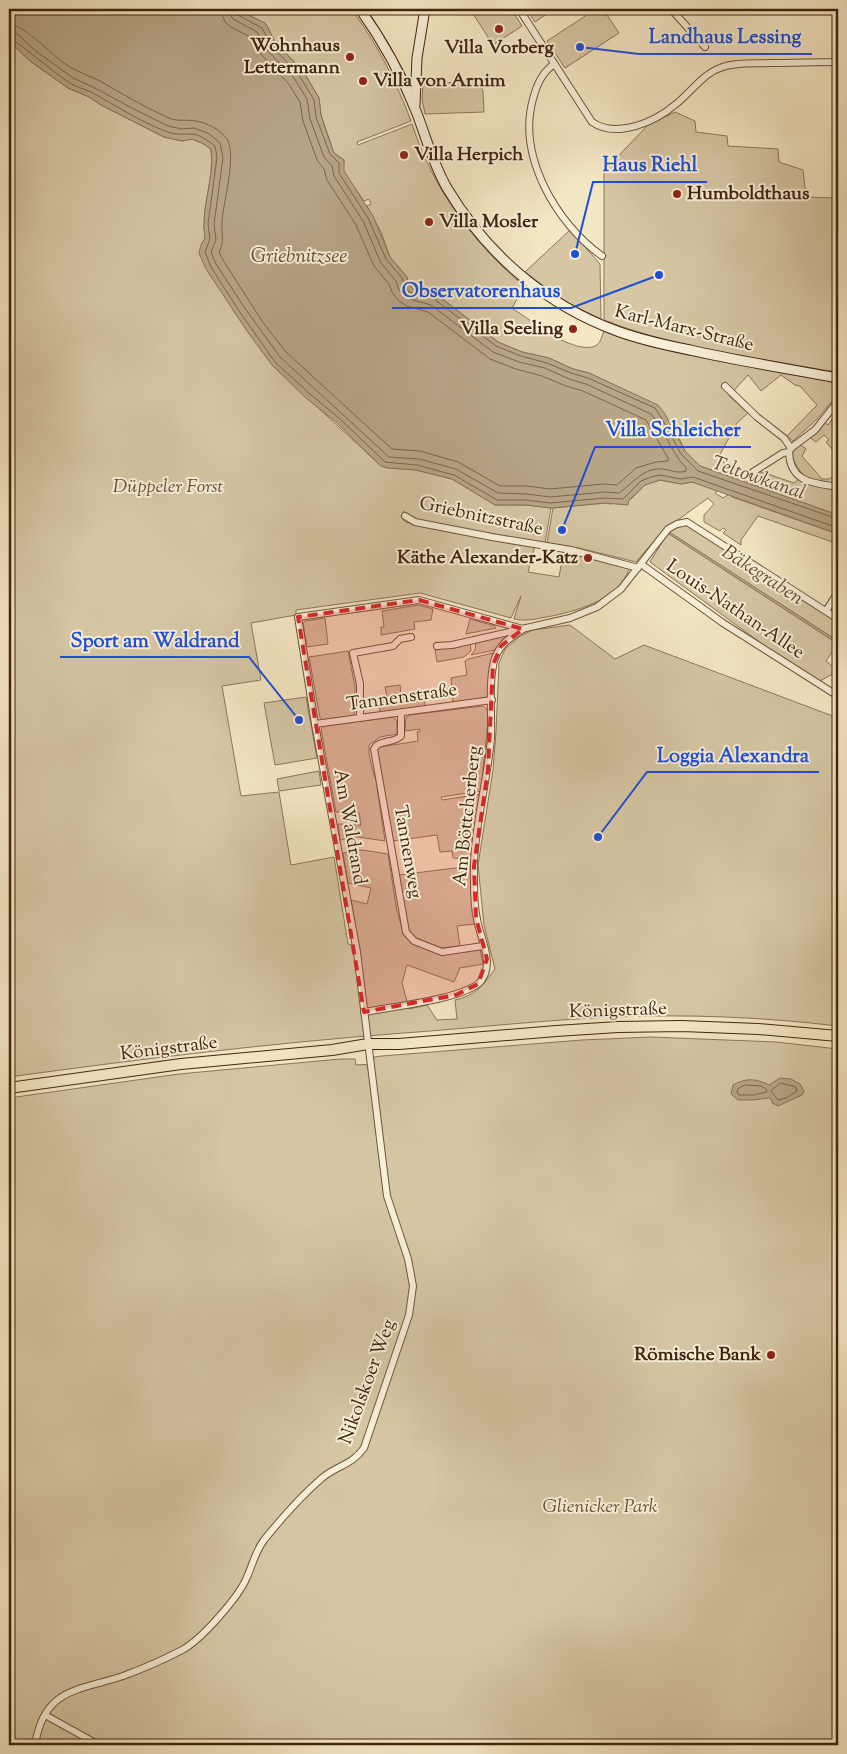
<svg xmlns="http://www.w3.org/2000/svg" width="847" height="1754" font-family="'Sorts Mill Goudy',serif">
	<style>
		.green { fill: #d6c6a4; stroke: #8c755a }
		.water { fill: #b7a586; stroke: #887156 }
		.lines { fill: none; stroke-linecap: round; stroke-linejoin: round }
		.shore { stroke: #7c644a; stroke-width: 1 }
		.street-casing { stroke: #6e553c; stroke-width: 8 }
		.secondary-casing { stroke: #41240f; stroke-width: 11 }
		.primary-casing { stroke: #41240f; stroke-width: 12 }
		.street { stroke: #f8efd8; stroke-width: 6 }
		.secondary { stroke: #f8efd8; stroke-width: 9 }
		.primary { stroke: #f4e7c3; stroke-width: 10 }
		.marked { fill: #d62828; fill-opacity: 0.2; stroke: #d62828; stroke-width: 4; stroke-dasharray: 10 6; stroke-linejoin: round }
		.poi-dot { fill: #8f2418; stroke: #f8efd8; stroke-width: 2 }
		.labels { text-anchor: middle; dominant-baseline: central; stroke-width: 4; stroke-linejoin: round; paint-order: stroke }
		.poi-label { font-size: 19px; font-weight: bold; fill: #41240f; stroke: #f8efd8; text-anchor: end }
		.street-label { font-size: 19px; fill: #41240f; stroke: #f8efd8 }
		.park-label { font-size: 19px; font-style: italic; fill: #664c34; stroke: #f8efd8 }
		.water-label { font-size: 20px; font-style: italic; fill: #644b33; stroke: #f8efd8 }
		.leader { fill: none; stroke: #1d4ed8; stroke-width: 2 }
		.callout-dot { fill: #1d4ed8; stroke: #f8efd8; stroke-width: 2 }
		.callout-label { font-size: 20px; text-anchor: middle; font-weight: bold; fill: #1d4ed8; stroke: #f8efd8; stroke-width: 4; stroke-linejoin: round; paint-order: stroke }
	</style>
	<rect width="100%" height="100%" fill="#f4e7c3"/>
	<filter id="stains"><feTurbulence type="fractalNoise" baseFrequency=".004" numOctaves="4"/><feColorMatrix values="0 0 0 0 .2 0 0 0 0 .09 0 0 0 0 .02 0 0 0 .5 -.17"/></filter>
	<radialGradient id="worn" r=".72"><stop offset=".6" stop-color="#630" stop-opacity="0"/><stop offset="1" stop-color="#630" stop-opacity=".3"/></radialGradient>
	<g class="green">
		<path d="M236,9H351C377,43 396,81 411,121L357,142L358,145L412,124C433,189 472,242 524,286L512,308L541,328V330C554,336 583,354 597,345C601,342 602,335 604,331C674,357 750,366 824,379L835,384L838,394L817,419L793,441L787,436L817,405L800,386L795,385L781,375L761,391L748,375L729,396L748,413L737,423L718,458L741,474L737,479L700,466L685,451L677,434L614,385L589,373L573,369L549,358L522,352L498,342L436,294L412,288L408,283L407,277L390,257L381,232L367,206L371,204L369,199L364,201L343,171L344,160L334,153L321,115L319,98L303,71L275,42L266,24Z"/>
		<path d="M470,9H511L522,26L493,45Z"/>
		<path d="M526,9H554L535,22Z"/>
		<path d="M596,9H603L619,33L565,68L547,41Z"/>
		<path d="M9,41L30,61L68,88L89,97L101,105L164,137L182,141L192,139L202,143L211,149C215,179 200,208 205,238L201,245L235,313L272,365L381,466L388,468L416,470L452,479L495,505H526L551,508L545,543L415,520L404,511L403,518L405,522L512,544L535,546L528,572L559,577L563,554L574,555L629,569C619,599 580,610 552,616C539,618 527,622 514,619L521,596L511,618L420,593L296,610V615L251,623L261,680L222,686L241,796L279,792L291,865L334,857L348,944L359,947L351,900L367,904L371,888L348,883L343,853L362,850L388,854L397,912L404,934L410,942L440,954L480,949L483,964L460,968L454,982L407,965L402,983L409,1009L427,1005L437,1020L457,1019L455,1000C477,995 482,986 495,969L484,925L478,865L493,770L496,732L499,663L505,649L520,636L533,630L570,625L615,659L644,645L838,718V1026C763,1017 688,1014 613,1017C543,1020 474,1028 404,1033C272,1043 140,1059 9,1077Z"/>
		<path d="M479,80L483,92L484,112L425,114L422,99L423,85Z"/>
		<path d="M675,112L695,121L696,132L727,136L728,146L778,149L779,162L803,170L806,197L834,198L838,195V371L824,370C750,357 674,347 604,320V171L648,125Z"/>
		<path d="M570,230L600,264L601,319L562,300L525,272Z"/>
		<path d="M838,411V450L835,447L832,449L826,442L829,440L824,435L816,442L809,437L824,422L828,425Z"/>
		<path d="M800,444L806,449L802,456L822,479H829L838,473V484C810,480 804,483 791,455L796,447Z"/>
		<path d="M762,472L794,483L799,479L838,489V515L741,481L745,478L751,480Z"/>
		<path d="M660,480L681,484L692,482L718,490L715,493L723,498L729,494L732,497L838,534V544L758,516L741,540V545L723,533L726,530L723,528L720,531L704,522V515L714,504L708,498L675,522L666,527L636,562L579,548L547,543L553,508L605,503L611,504L631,499L645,485Z"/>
		<path d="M687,525L838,623V647L836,646L826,661L838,671L820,681L776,654L650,562L666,536L665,535L678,526Z"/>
		<path d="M419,605L433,609L431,620L414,622L415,629L381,635V627H384L382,611Z"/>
		<path d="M325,618L328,644L307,647L303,623L305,621Z"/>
		<path d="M470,619L495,626L496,628L466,634Z"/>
		<path d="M511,634L502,640L495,650L471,655L475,650L476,642Z"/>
		<path d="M470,643L471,651L464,657L437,662L435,650Z"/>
		<path d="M348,651L355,687L354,716L322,720L320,718L309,657Z"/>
		<path d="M493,653L490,667L488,697L453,703L451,678L467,675L465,661L468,659Z"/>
		<path d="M400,685L401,695L424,692L425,706L380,712L379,698L387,697L385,687Z"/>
		<path d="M306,697L317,758L275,765L264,703Z"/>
		<path d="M483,706L489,711L481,791L441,797L442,800L481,794L472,860L453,858L452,851L440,852L437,835L393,841L377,750L380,747L418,741L417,732L420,731V729L405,731L406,718L409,715Z"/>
		<path d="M393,717L397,721V734L380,737L369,745V754L372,768L376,780L385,841L358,837L340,840L338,824L361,825L359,813L336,812L321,729L324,726Z"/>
		<path d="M319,771L321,785L279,791L277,779Z"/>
		<path d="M471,866L475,924L457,926L460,946L441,948L414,937L408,933L399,875Z"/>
		<path d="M651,1037L776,1042L838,1049V1745H9V1098L179,1074L340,1059H355L356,1065L373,1064L374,1057L382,1056L582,1040Z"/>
	</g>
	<g class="water">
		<path d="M9,9H236L263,22L266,24L275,42L303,71L316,93L319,98L321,115L325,128L334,153L344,160V171L373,216L390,257L407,277L408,283L412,288L436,294L498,342L522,352L549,358L573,369L589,373L658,405L665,414L685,451L700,466L838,515V534L692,482L681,484L660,480L645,485L629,500L628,505L605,503L551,508L526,505H495L452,479L416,470L388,468L381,466L336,422L306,398L272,365L247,331L206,269L199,253L201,245L205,238C200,208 215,179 211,149L202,143L192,139L182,141L164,137L101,105L89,97L68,88L30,61L9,41Z"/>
		<path d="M671,533L838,641V644L669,534Z"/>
		<path d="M780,1078L791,1079L800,1084L804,1091L802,1095L778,1106L772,1103V1100L769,1098L753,1100H738L731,1094L733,1085C746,1078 755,1078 769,1085Z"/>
	</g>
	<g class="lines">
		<g class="shore">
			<path d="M235,9L238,15L262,28L271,45L299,75L314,100L316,117L330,154L339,163V173L368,218L386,259L402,278L404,285L409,292L434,299L496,346L521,356L547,363L571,373L588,378L655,408L661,417L681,454L698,471L838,519"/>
			<path d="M9,24C24,25 48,51 61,61C73,70 85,74 98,80C121,93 144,107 169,118C179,122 185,119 195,121C206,122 221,130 227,139C237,157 223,202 222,222C221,234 225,241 219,252L223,260L262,321L286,352L392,449L420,451L458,462L500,486H527L550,489L604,484L617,485L636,468L656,462L668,461V458L646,420L583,391L566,386L542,376L516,369L490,359L428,312L407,306L399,301L392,292L389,284L374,266L356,225L327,180L324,169L317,160L303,121L300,102L288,83L259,52L252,38L231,27L225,22L222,15L221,9"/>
			<path d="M9,32L17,34L37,52L73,78L93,87L130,107L168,126L182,129L194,128L208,133L220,143L223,158L214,224L216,240L211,252L216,264L244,307L280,357L389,457L419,459L456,469L498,493L527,494L550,497L605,492L619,493C633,483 644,467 663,469C671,470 678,474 686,471V468C670,451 665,430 651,414L586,384L569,379L545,368L519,362L493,352L431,305L409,299L404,296L398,288L396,281L381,263L363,221L334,176L332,166L324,157L310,119L307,99L294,78L265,48L257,32L233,19L230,14L229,9"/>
			<path d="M9,38C15,39 58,76 70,83C76,87 84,89 91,92C115,105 139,121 165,131C174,135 182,134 191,134C200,134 208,141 215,146L217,157L208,224L210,239L205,252L211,267L239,311L275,362L310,394L339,418L385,462L417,465L454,475L497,500H526L550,503L605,498L623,499L641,481L651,477L660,475L681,479L693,477L838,528"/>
			<path d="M781,1083L796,1087L797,1091L786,1098L778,1100L771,1091Z"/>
			<path d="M745,1085L761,1086L766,1089L767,1092L753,1095H739L737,1092L738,1089Z"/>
		</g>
		<g class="street-casing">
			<g id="street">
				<path d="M519,9L592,122C617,139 655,122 676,104C690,93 703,74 720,68C735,62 753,64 769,63C792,63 815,62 838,62"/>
				<path d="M671,9L705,47"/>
				<path d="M554,64C542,73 537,84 533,99C517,156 556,223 602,256"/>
				<path d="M725,386L757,417L784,438L791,448"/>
				<path d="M789,452C790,483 814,483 838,487"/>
				<path d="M753,472L783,453L789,452L791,448L815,430L838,401"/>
				<path d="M405,516L415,522L492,537L571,550L638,568"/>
				<path d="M641,564L723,623L838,696"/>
				<path d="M826,611L838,592"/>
				<path d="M437,646L452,645L570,618L597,607L621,589L668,529L677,524L687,522L838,619"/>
				<path d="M401,713V736C393,744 379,739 374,749L406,932L414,941L442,952L483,946"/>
				<path d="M360,718V684L353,653L393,646L400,639L411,637"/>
				<path d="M315,724L492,700"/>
				<path d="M364,1012C389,1007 466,999 481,981C495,963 480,938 477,919C474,907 474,894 474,881C472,833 487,786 491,738C492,715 488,679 495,658C500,644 511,637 523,629"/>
				<path d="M45,1715L99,1745"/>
				<path d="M35,1745C44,1688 78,1691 123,1676C142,1669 163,1660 182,1650C201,1640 239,1597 247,1577C253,1564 255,1552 264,1540C281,1519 301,1496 322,1478C337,1465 351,1466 364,1448L409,1315L413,1286L408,1259L387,1196L357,952L315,724L298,617L419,600L523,629"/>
			</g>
		</g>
		<g class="secondary-casing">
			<g id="secondary">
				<path d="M360,9C382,40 402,76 416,111C426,137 433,164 447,188C486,253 545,305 617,331C641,340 665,345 690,350C739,361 789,369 838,378"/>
				<path d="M415,105L417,58L425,9"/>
			</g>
		</g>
		<g class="primary-casing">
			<path id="primary" d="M9,1088L181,1064L332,1050L368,1044H399L556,1031L618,1027L682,1026L758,1029L838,1036"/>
		</g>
		<use href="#street" class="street"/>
		<use href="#secondary" class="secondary"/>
		<use href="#primary" class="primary"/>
	</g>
	<path class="marked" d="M419,600L523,629L501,646L493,665L488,770L474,866L476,918L487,959L478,984L456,995L364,1012L298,617Z"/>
	<g class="poi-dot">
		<circle cx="499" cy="29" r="5"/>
		<circle cx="350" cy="57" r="5"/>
		<circle cx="363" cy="81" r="5"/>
		<circle cx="404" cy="155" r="5"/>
		<circle cx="677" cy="194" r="5"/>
		<circle cx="429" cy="222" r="5"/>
		<circle cx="573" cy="329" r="5"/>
		<circle cx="588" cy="558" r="5"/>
		<circle cx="771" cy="1355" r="5"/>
	</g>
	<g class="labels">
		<g class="poi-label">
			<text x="340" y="46">Wohnhaus<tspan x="340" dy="22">Lettermann</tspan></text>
			<text x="499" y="48" text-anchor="middle">Villa Vorberg</text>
			<text x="373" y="81" text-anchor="start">Villa von Arnim</text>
			<text x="414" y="155" text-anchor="start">Villa Herpich</text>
			<text x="687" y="194" text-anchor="start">Humboldthaus</text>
			<text x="439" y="222" text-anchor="start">Villa Mosler</text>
			<text x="563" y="329">Villa Seeling</text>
			<text x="578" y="558">Käthe Alexander-Katz</text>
			<text x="761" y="1355">Römische Bank</text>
		</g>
		<g class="street-label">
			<text transform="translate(684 329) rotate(14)">Karl-Marx-Straße</text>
			<text transform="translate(481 517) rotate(12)">Griebnitzstraße</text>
			<text transform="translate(735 610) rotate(34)">Louis-Nathan-Allee</text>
			<text transform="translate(402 698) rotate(-8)">Tannenstraße</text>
			<text transform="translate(468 816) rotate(-84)">Am Böttcherberg</text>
			<text transform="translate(349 827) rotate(80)">Am Waldrand</text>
			<text transform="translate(407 852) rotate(80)">Tannenweg</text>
			<text transform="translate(618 1011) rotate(-2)">Königstraße</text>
			<text transform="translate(169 1049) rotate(-7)">Königstraße</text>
			<text transform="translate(368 1382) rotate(-70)">Nikolskoer Weg</text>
		</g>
		<g class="park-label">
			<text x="168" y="487">Düppeler Forst</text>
			<text x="600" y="1507">Glienicker Park</text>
		</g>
		<g class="water-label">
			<text x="299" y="257">Griebnitzsee</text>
			<text transform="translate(758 479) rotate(19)">Teltowkanal</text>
			<text transform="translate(762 576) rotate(33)">Bäkegraben</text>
		</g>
	</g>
	<path class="leader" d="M580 47L639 54H812M575 254L593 182H707M659 275L571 308H392M562 530L595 447H751M299 720L249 657H60M598 837L647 772H819"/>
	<g class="callout-dot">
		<circle cx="580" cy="47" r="5"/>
		<circle cx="575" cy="254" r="5"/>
		<circle cx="659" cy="275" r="5"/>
		<circle cx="562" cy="530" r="5"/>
		<circle cx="299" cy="720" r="5"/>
		<circle cx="598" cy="837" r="5"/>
	</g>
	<g class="callout-label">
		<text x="725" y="43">Landhaus Lessing</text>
		<text x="650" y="171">Haus Riehl</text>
		<text x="481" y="297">Observatorenhaus</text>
		<text x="673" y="436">Villa Schleicher</text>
		<text x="155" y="647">Sport am Waldrand</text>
		<text x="733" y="762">Loggia Alexandra</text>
	</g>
	<rect width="847" height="1754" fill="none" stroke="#f4e7c3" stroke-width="30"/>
	<rect x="10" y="10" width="827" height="1734" fill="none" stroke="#41240f" stroke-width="2.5"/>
	<rect x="15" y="15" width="817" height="1724" fill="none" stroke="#41240f"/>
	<rect width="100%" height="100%" filter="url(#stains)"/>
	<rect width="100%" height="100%" fill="url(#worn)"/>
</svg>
